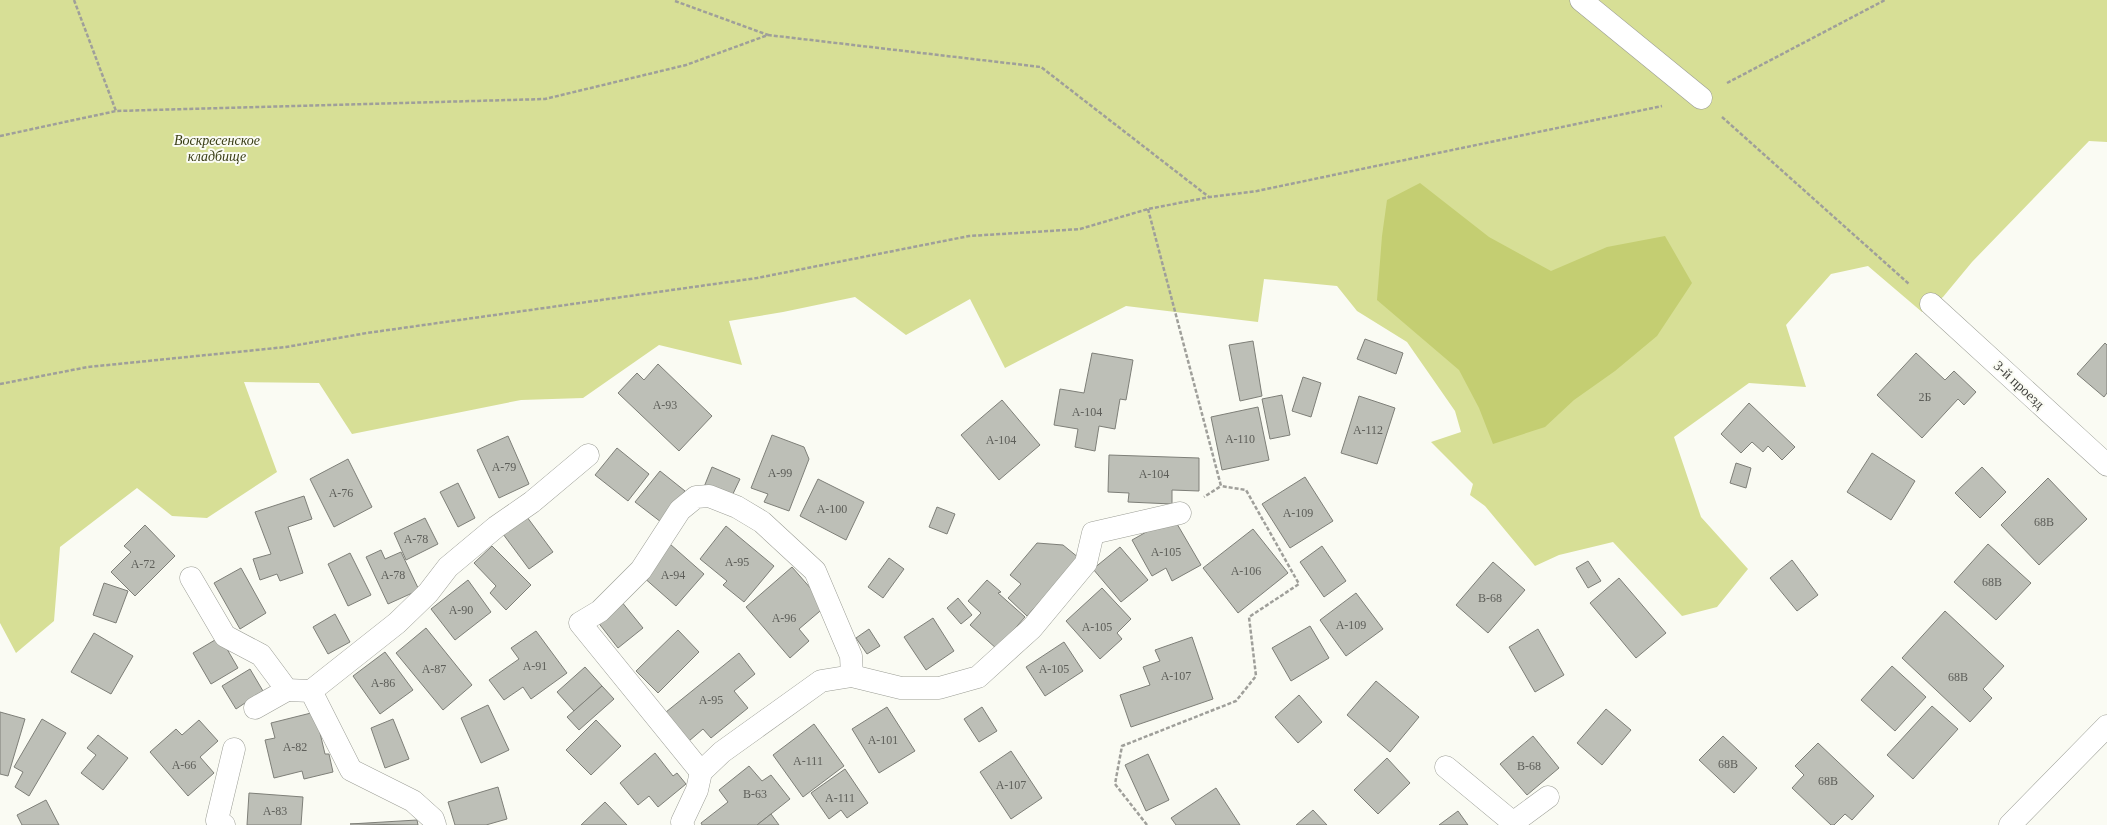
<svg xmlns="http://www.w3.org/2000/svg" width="2107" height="825" font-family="Georgia,serif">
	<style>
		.green { fill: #d7df96 }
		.water { fill: #c4ce72 }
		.building { fill: #bdbfb7; stroke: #7e7f78 }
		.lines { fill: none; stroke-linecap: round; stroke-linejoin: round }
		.minor-casing { stroke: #9b9d95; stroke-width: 23 }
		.path { stroke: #9f9f9a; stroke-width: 2.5; stroke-dasharray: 4 2; stroke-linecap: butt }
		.minor { stroke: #fff; stroke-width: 22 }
		.labels { text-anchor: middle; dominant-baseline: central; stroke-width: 4; stroke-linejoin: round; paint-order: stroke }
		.number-label { font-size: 12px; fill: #5d5e59 }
		.park-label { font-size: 14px; font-style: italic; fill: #393d15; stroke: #fafbf3 }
		.street-label { font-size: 14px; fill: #3d3d3a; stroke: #fafbf3 }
	</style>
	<rect width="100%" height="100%" fill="#fafbf3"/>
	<path class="green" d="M0,0H2107V142L2089,141L1972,262L1943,297L1922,312L1868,266L1831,274L1786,325L1806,387L1749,383L1674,437L1701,517L1748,569L1717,607L1682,616L1613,542L1559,555L1535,566L1485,506L1470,495L1473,484L1431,442L1461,432L1455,411L1407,342L1357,311L1337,286L1264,279L1258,322L1126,306L1005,368L970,299L906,335L855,297L783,312L729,321L742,365L659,345L583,398L521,400L352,434L319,383L244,382L277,472L207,518L172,516L137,488L60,547L54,621L16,653L0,623Z"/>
	<path class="water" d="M1420,183L1489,237L1551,271L1607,247L1665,236L1692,283L1657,336L1615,371L1574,400L1545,427L1493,444L1479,408L1459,370L1377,300L1382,236L1387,200Z"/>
	<g class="building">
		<path d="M1365,339L1403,353L1396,374L1357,359Z"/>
		<path d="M1253,341L1262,396L1240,401L1229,345Z"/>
		<path d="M2105,343L2107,345V393L2104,397L2077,374Z"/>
		<path d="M1092,353L1133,360L1126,400L1120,399L1115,429L1099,426L1095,451L1075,447L1078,429L1054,425L1060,389L1084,393Z"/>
		<path d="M1916,353L1945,380L1954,371L1976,392L1964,405L1958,399L1922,438L1877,395Z"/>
		<path d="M658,364L712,416L679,451L618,393L637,373L644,380Z"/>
		<path d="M1303,377L1321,383L1311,417L1292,411Z"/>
		<path d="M1282,395L1290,435L1270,439L1262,399Z"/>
		<path d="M1359,396L1395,408L1377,464L1341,453Z"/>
		<path d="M1002,400L1040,445L999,480L961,435Z"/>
		<path d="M1749,403L1795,447L1782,460L1768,446L1763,452L1752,442L1741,453L1721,434Z"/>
		<path d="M1258,407L1269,460L1222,470L1211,417Z"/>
		<path d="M772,435L804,447L809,459L789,511L764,502L768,494L751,488Z"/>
		<path d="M508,436L529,484L499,498L477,450Z"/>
		<path d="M617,448L649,474L628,501L595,475Z"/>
		<path d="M1872,453L1915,481L1891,520L1847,492Z"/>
		<path d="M1109,455L1199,458V491L1172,490V504L1128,502L1129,493L1108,492Z"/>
		<path d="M348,459L372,507L334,527L310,479Z"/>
		<path d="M1736,463L1751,468L1746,488L1730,483Z"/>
		<path d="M712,467L740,479L731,498L704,487Z"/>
		<path d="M1982,467L2006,492L1980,518L1955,493Z"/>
		<path d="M660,471L685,491L661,522L635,502Z"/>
		<path d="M1305,477L1333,521L1290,548L1262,504Z"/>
		<path d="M2048,478L2087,519L2039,565L2001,525Z"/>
		<path d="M818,479L864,502L846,540L800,516Z"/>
		<path d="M458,483L475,518L458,527L440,492Z"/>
		<path d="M304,496L312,519L288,527L303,573L280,581L277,574L260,580L253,559L271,554L255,512Z"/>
		<path d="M937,507L955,514L947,534L929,527Z"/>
		<path d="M527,517L553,552L529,569L503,534Z"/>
		<path d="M1173,517L1201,565L1172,581L1166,568L1152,576L1132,540Z"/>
		<path d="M425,518L438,544L406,560L394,533Z"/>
		<path d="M145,525L175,556L135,596L111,572L131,552L124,546Z"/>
		<path d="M726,526L774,566L744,602L723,585L727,581L700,559Z"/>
		<path d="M1253,529L1288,573L1238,613L1203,568Z"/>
		<path d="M1037,543L1063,545L1079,558L1027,616L1008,598L1021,584L1010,575Z"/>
		<path d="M670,544L704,574L676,606L642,576Z"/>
		<path d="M1988,544L2031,583L1996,620L1954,582Z"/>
		<path d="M492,546L531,585L506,610L490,593L496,586L474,563Z"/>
		<path d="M1322,546L1346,581L1324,597L1300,562Z"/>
		<path d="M1120,547L1148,580L1121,602L1093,569Z"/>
		<path d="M381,550L385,559L401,552L419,590L388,604L366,557Z"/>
		<path d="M350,553L371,595L348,606L328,564Z"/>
		<path d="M889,558L904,569L883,598L868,587Z"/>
		<path d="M1792,560L1818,595L1797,611L1770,578Z"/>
		<path d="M1588,561L1601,581L1588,588L1576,568Z"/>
		<path d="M1493,562L1525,590L1488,633L1456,605Z"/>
		<path d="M792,567L826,606L799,629L809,641L790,658L746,607Z"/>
		<path d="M241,568L266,613L240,629L214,583Z"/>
		<path d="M1619,578L1666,633L1636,658L1590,603Z"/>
		<path d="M468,580L491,612L455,640L431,609Z"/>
		<path d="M987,580L1001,592L998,593L1025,617L997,649L970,625L981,613L968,601Z"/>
		<path d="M104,583L128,591L116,623L93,615Z"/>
		<path d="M1102,588L1131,619L1117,633L1122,639L1100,659L1066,621Z"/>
		<path d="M1356,593L1383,629L1346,656L1320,620Z"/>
		<path d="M958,598L972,615L961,624L947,608Z"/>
		<path d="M621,601L643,628L618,648L597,621Z"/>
		<path d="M1945,611L2004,666L1983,689L1992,698L1970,722L1902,658Z"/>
		<path d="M335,614L350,642L328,654L313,627Z"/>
		<path d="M933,618L954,651L926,670L904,637Z"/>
		<path d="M1310,626L1329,658L1291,681L1272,648Z"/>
		<path d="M426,628L472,685L443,710L396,653Z"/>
		<path d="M869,629L880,646L867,654L856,638Z"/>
		<path d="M1538,629L1564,675L1535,692L1509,647Z"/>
		<path d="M678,630L699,652L658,693L636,671Z"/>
		<path d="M536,631L567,673L531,699L523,687L504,700L489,680L519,659L511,648Z"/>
		<path d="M94,633L133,656L111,694L71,672Z"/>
		<path d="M220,637L238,668L211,684L193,653Z"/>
		<path d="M1192,637L1213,699L1131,727L1120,695L1150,685L1143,667L1160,661L1155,650Z"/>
		<path d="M1064,642L1083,671L1045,696L1026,667Z"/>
		<path d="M385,652L413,690L380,714L353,676Z"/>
		<path d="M739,653L755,674L734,691L748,708L711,738L703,729L689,741L666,712Z"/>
		<path d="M1892,666L1926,697L1895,731L1861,700Z"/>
		<path d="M585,667L602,686L574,711L557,692Z"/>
		<path d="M250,669L263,691L236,709L222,686Z"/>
		<path d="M1376,681L1419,717L1390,752L1347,715Z"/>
		<path d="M602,686L614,699L579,730L567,717Z"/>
		<path d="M1299,695L1322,722L1298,743L1275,717Z"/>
		<path d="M488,705L509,750L481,763L461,718Z"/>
		<path d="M1932,706L1958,729L1913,779L1887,755Z"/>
		<path d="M887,707L915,751L879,773L852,729Z"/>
		<path d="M982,707L997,731L979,742L964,719Z"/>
		<path d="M1606,709L1631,730L1602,765L1577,743Z"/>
		<path d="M0,712L25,719L8,776L0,774Z"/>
		<path d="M315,712L325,754H329L333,772L304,779L302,771L274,778L265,740L275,738L271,723Z"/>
		<path d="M42,719L66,733L29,796L15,787L23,772L14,767Z"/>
		<path d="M393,719L409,759L385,768L371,728Z"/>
		<path d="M199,720L218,741L200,757L214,773L188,796L150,752L176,729L182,735Z"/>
		<path d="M596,720L621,746L591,775L566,750Z"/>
		<path d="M814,724L844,766L803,797L773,755Z"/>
		<path d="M98,735L128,758L103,790L81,773L96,755L87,748Z"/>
		<path d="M1533,736L1559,768L1527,795L1500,764Z"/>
		<path d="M1723,736L1757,768L1734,793L1699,760Z"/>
		<path d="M1818,743L1874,796L1852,820L1845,814L1834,825H1831L1792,788L1804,775L1795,766Z"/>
		<path d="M1011,751L1042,798L1011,819L980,772Z"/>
		<path d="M655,753L673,776L677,773L686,784L658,807L649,796L638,805L620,783Z"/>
		<path d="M1148,754L1169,800L1146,811L1125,765Z"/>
		<path d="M1387,758L1410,783L1378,814L1354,790Z"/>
		<path d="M749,766L762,781L771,775L790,799L757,825H702L701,823L728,802L719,790Z"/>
		<path d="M845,769L868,803L847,818L841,810L829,819L811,793Z"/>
		<path d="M498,787L507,819L486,825H455L448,802Z"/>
		<path d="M1216,788L1240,825H1176L1171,818Z"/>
		<path d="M249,793L303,797L301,825H247Z"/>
		<path d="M46,800L59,825H22L17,815Z"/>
		<path d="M605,802L627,825H581Z"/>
		<path d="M1313,810L1327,825H1296Z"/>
		<path d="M1458,811L1468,825H1439Z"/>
		<path d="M771,814L779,825H757Z"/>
		<path d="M417,820L418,825L350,824Z"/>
	</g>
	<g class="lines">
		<g class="minor-casing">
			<g id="minor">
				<path d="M1581,0L1701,98"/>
				<path d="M1931,304L2107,465"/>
				<path d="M191,578L225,636L261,655L287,690L311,691L351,770L413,801L433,819L435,825"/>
				<path d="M311,691L397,623L428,593L448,567L496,527L532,502L588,455"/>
				<path d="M255,708L287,690"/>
				<path d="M1446,767L1516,825"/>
				<path d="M701,772L580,623L600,611L641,570L680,510L696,497L709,496L737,507L762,522L815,571L851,656L852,676"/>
				<path d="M1514,822L1548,797"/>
				<path d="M224,825L217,820L234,749"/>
				<path d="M683,825L682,822L697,790L701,772L722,752L821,681L852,676L901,688H939L978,677L1032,628L1086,563L1093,533L1180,513"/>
				<path d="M2010,825L2107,726"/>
			</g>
		</g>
		<g class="path">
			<path d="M74,0L116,111L545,99L686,65L768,35L1041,67L1209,197"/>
			<path d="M675,1L768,35"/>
			<path d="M1727,83L1885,0"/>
			<path d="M1722,117L1909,284"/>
			<path d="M0,136L116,111"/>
			<path d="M1148,209L1221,486L1204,497"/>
			<path d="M0,384L88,367L286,347L367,333L757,278L969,236L1080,229L1148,209L1210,197L1257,191L1662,106"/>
			<path d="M1147,825L1115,784L1122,746L1236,701L1256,676L1249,617L1299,584L1246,490L1221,486"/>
		</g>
		<use href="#minor" class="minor"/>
	</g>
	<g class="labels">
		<g class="number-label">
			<text x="1925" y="397">2Б</text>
			<text x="665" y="405">А-93</text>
			<text x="1087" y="412">А-104</text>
			<text x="1368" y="430">А-112</text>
			<text x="1240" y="439">А-110</text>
			<text x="1001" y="440">А-104</text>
			<text x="504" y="467">А-79</text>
			<text x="780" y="473">А-99</text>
			<text x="1154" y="474">А-104</text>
			<text x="341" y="493">А-76</text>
			<text x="832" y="509">А-100</text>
			<text x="1298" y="513">А-109</text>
			<text x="2044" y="522">68В</text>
			<text x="416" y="539">А-78</text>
			<text x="1166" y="552">А-105</text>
			<text x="737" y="562">А-95</text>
			<text x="143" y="564">А-72</text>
			<text x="1246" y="571">А-106</text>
			<text x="393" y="575">А-78</text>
			<text x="673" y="575">А-94</text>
			<text x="1992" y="582">68В</text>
			<text x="1490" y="598">В-68</text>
			<text x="461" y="610">А-90</text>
			<text x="784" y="618">А-96</text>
			<text x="1351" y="625">А-109</text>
			<text x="1097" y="627">А-105</text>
			<text x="535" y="666">А-91</text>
			<text x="434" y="669">А-87</text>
			<text x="1054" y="669">А-105</text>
			<text x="1176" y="676">А-107</text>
			<text x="1958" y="677">68В</text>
			<text x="383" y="683">А-86</text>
			<text x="711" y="700">А-95</text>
			<text x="883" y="740">А-101</text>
			<text x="295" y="747">А-82</text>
			<text x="808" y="761">А-111</text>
			<text x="1728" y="764">68В</text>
			<text x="184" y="765">А-66</text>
			<text x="1529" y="766">В-68</text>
			<text x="1828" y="781">68В</text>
			<text x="1011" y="785">А-107</text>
			<text x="755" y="794">В-63</text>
			<text x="840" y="798">А-111</text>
			<text x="275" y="811">А-83</text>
		</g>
		<g class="park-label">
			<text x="217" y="140">Воскресенское<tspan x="217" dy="16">кладбище</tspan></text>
		</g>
		<g class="street-label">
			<text transform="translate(2019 385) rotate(43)">3-й проезд</text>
		</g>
	</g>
</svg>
